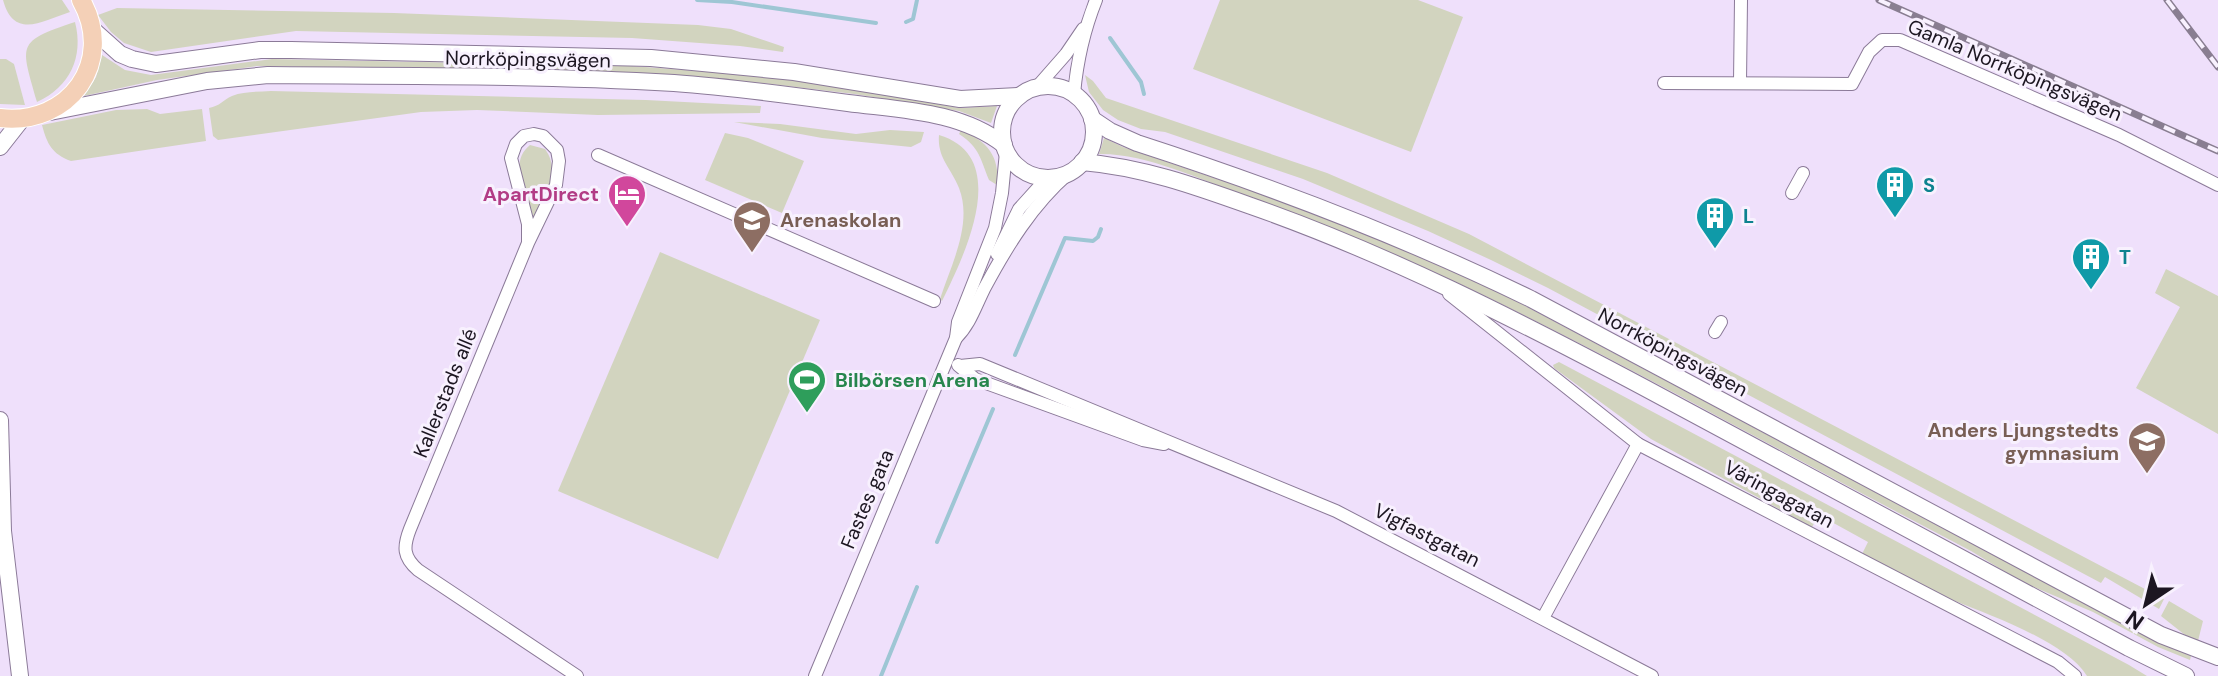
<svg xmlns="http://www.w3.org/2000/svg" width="2218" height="676" font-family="'DM Sans',sans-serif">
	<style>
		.green { fill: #d2d4bf }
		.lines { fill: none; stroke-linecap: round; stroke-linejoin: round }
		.stream { stroke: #9ec6d4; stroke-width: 4 }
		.street-casing { stroke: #8b7a98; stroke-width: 14 }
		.secondary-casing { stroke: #8b7a98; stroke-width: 18 }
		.primary-casing { stroke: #fff; stroke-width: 20 }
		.street { stroke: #fff; stroke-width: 12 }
		.secondary { stroke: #fff; stroke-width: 16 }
		.primary { stroke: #f4d0b7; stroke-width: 18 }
		.rail-casing { stroke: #897e91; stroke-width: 7 }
		.rail { stroke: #f8f1fe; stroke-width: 4; stroke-dasharray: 12; stroke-linecap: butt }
		.labels { text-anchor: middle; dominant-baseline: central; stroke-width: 6; stroke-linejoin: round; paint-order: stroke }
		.street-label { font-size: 20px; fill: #1c1621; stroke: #f8f1fe }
		.culture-label { font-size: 20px; font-weight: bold; fill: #0d838f; stroke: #f8f1fe; text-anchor: start }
		.hotel-label { font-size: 20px; font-weight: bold; fill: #b23c85; stroke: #f8f1fe; text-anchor: end }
		.education-label { font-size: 20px; font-weight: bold; fill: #785e54; stroke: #f8f1fe; text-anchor: start }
		.leisure-label { font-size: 20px; font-weight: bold; fill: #27864d; stroke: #f8f1fe; text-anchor: start }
	</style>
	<rect width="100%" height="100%" fill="#efe0fb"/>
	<g class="green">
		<path d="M3,0H62L70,12C42,21 14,40 3,0Z"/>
		<path d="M1220,0H1418L1463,17L1411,152L1193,69Z"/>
		<path d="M117,8L394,13L698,25L731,29L784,47L783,52L740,46L632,38L296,31L151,52L124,43L111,32L98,15Z"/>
		<path d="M75,22C84,57 70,87 37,102C21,44 15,42 75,22Z"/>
		<path d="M102,55L125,70L151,75L272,59L632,66L765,76L830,84L959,108L997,106L991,123L959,111L854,94L762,83L633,74L257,66L157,80L84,96L96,77Z"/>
		<path d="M0,59H6L14,64L25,105L0,104Z"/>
		<path d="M1085,75L1093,81L1106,98L1327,173L1469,234L2164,599L2159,609L2105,577L2101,583L1548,288L1491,260L1428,231L1303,179L1165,132L1141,129L1118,120L1103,110L1089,92Z"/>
		<path d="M271,91L646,100L761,106L760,113L598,115L477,110L421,112L218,140L213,136L209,108C220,106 223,100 232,96C244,91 258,92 271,91Z"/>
		<path d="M147,109L160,114L202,109L206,141L71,161C52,154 47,144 42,125L116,110Z"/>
		<path d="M734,122L780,124L856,134L890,130L924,132L921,142L911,147L822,138Z"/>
		<path d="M961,130C987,141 1000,156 997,185L989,180C980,158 980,148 959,134Z"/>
		<path d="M725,133L748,138L804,161L782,213L705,180Z"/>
		<path d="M939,135C1013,157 964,256 942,301L940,299C951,265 973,224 959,188C951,168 937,158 939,135Z"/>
		<path d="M1104,138L1123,147L1297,206L1386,242L1499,292L2136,631L2191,656L2190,660L2158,647L2093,612L2022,582L1971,551C1874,500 1778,449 1682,397C1539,321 1397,248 1244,195C1201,180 1145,153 1099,154Z"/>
		<path d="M530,145L545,149C562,172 545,198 534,221C530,197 506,164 530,145Z"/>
		<path d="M660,252L820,320L718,559L558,491Z"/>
		<path d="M2166,269L2218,296V434L2136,388L2180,307L2155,293Z"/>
		<path d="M1559,362L2129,665L2147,676H2087C2066,642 1992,616 1955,601C1923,588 1893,569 1862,554L1868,542L1819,515L1812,527L1651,439L1554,368L1553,365Z"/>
		<path d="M2169,601L2203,621L2198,641L2185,635L2161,616Z"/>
	</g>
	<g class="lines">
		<g class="stream">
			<path d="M697,0L732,2L876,23"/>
			<path d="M906,22L913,19L917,0"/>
			<path d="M1110,38L1141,82L1144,94"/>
			<path d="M1015,355L1065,238L1093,241L1098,237L1101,229"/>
			<path d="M937,542L993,409"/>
			<path d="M881,676L917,587"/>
		</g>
		<g class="street-casing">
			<g id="street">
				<path d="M1740,82L1741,0"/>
				<path d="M1664,83L1852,84L1869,52L1882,40H1900L2119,135L2218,185"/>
				<path d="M1037,87L1066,54L1083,29"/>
				<path d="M1074,94C1077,61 1084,30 1096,0"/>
				<path d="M598,155L934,301"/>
				<path d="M1792,193L1803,173"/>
				<path d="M528,243V224L511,158L516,144L524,136L534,134L543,136L557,150L559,161L556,185L528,243L410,529C403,547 403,557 418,570L577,676"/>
				<path d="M997,254L1019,209L1047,178"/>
				<path d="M1449,294L1638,444L2058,662L2075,676"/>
				<path d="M1715,332L1721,322"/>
				<path d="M956,338C970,324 975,307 984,289C1007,246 1032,205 1069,173"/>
				<path d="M958,365L975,379L1143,440L1164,444"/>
				<path d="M960,366L980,364L1336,511L1652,676"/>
				<path d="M1543,618L1638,444"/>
				<path d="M815,676L956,338L958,322L995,228L1002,193L1006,152"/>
			</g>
		</g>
		<g class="secondary-casing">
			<g id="secondary">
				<path d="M92,29L120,54L132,59L156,64L260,50H291L651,58L794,72L960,99L1018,96"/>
				<circle cx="1048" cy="132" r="46"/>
				<path d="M50,112L207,81L268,75C403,76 539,75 674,83C732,87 790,95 848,103C901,110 961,111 1004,145"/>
				<path d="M1092,119L1110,131L1137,143C1273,187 1404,237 1531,299L2161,635L2218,657"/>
				<path d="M0,147L22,119"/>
				<path d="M1082,162C1142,167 1195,186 1251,206C1388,254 1517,320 1645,388C1807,474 1968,561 2129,648L2186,676"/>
				<path d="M0,420L3,531L20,676"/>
			</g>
		</g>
		<g class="primary-casing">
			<path id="primary" d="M0,118C69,126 116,62 81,0"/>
		</g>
		<use href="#street" class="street"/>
		<use href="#secondary" class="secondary"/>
		<use href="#primary" class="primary"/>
		<g class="rail-casing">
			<g id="rail">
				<path d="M1879,0L2218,151"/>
				<path d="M2167,0L2218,67"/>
			</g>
		</g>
		<use href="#rail" class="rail"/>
	</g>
	<defs>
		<g id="building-pin" transform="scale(2)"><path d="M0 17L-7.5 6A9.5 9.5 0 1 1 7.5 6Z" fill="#0f9aa8" stroke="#f8f1fe"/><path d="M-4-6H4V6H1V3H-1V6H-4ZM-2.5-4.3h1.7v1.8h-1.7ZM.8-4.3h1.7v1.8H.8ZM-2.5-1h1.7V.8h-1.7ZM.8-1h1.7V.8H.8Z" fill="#fff"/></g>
		<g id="hotel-pin" transform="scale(2)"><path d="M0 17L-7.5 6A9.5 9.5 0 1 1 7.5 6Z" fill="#d1479c" stroke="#f8f1fe"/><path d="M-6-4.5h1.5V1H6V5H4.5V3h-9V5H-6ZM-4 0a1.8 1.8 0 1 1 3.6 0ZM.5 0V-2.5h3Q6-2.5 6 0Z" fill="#fff"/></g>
		<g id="school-pin" transform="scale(2)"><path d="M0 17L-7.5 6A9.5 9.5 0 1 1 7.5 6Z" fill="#8d6e63" stroke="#f8f1fe"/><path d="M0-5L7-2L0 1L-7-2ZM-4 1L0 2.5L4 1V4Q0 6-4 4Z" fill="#fff"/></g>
		<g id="stadium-pin" transform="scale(2)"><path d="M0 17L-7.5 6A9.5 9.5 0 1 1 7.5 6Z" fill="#2e9e5b" stroke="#f8f1fe"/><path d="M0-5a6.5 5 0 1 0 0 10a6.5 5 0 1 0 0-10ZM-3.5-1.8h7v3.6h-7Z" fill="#fff"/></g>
	</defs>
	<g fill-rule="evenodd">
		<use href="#building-pin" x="1895" y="185"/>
		<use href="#hotel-pin" x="627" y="194"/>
		<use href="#building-pin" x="1715" y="216"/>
		<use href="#school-pin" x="752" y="220"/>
		<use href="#building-pin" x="2091" y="257"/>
		<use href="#stadium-pin" x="807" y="380"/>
		<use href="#school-pin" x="2147" y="441"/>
	</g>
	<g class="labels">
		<g class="street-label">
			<text transform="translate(528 59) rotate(1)">Norrköpingsvägen</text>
			<text transform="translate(2015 70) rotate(23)">Gamla Norrköpingsvägen</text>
			<text transform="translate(1673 352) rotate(28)">Norrköpingsvägen</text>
			<text transform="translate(445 393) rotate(-68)">Kallerstads allé</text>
			<text transform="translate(1779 494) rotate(28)">Väringagatan</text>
			<text transform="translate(867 499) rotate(-67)">Fastes gata</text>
			<text transform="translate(1427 535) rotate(27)">Vigfastgatan</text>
		</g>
		<g class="culture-label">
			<text x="1923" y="185">S</text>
			<text x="1743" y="216">L</text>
			<text x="2119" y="257">T</text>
		</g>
		<g class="hotel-label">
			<text x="599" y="194">ApartDirect</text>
		</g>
		<g class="education-label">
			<text x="780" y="220">Arenaskolan</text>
			<text x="2119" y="430" text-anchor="end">Anders Ljungstedts<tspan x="2119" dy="23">gymnasium</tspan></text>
		</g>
		<g class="leisure-label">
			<text x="835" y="380">Bilbörsen Arena</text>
		</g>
	</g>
	<g transform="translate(2146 604) rotate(215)" stroke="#f8f1fe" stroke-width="6" paint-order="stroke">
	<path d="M0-6L14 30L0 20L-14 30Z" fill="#1c1621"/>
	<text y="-12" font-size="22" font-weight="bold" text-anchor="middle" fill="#1c1621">N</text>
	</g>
</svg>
